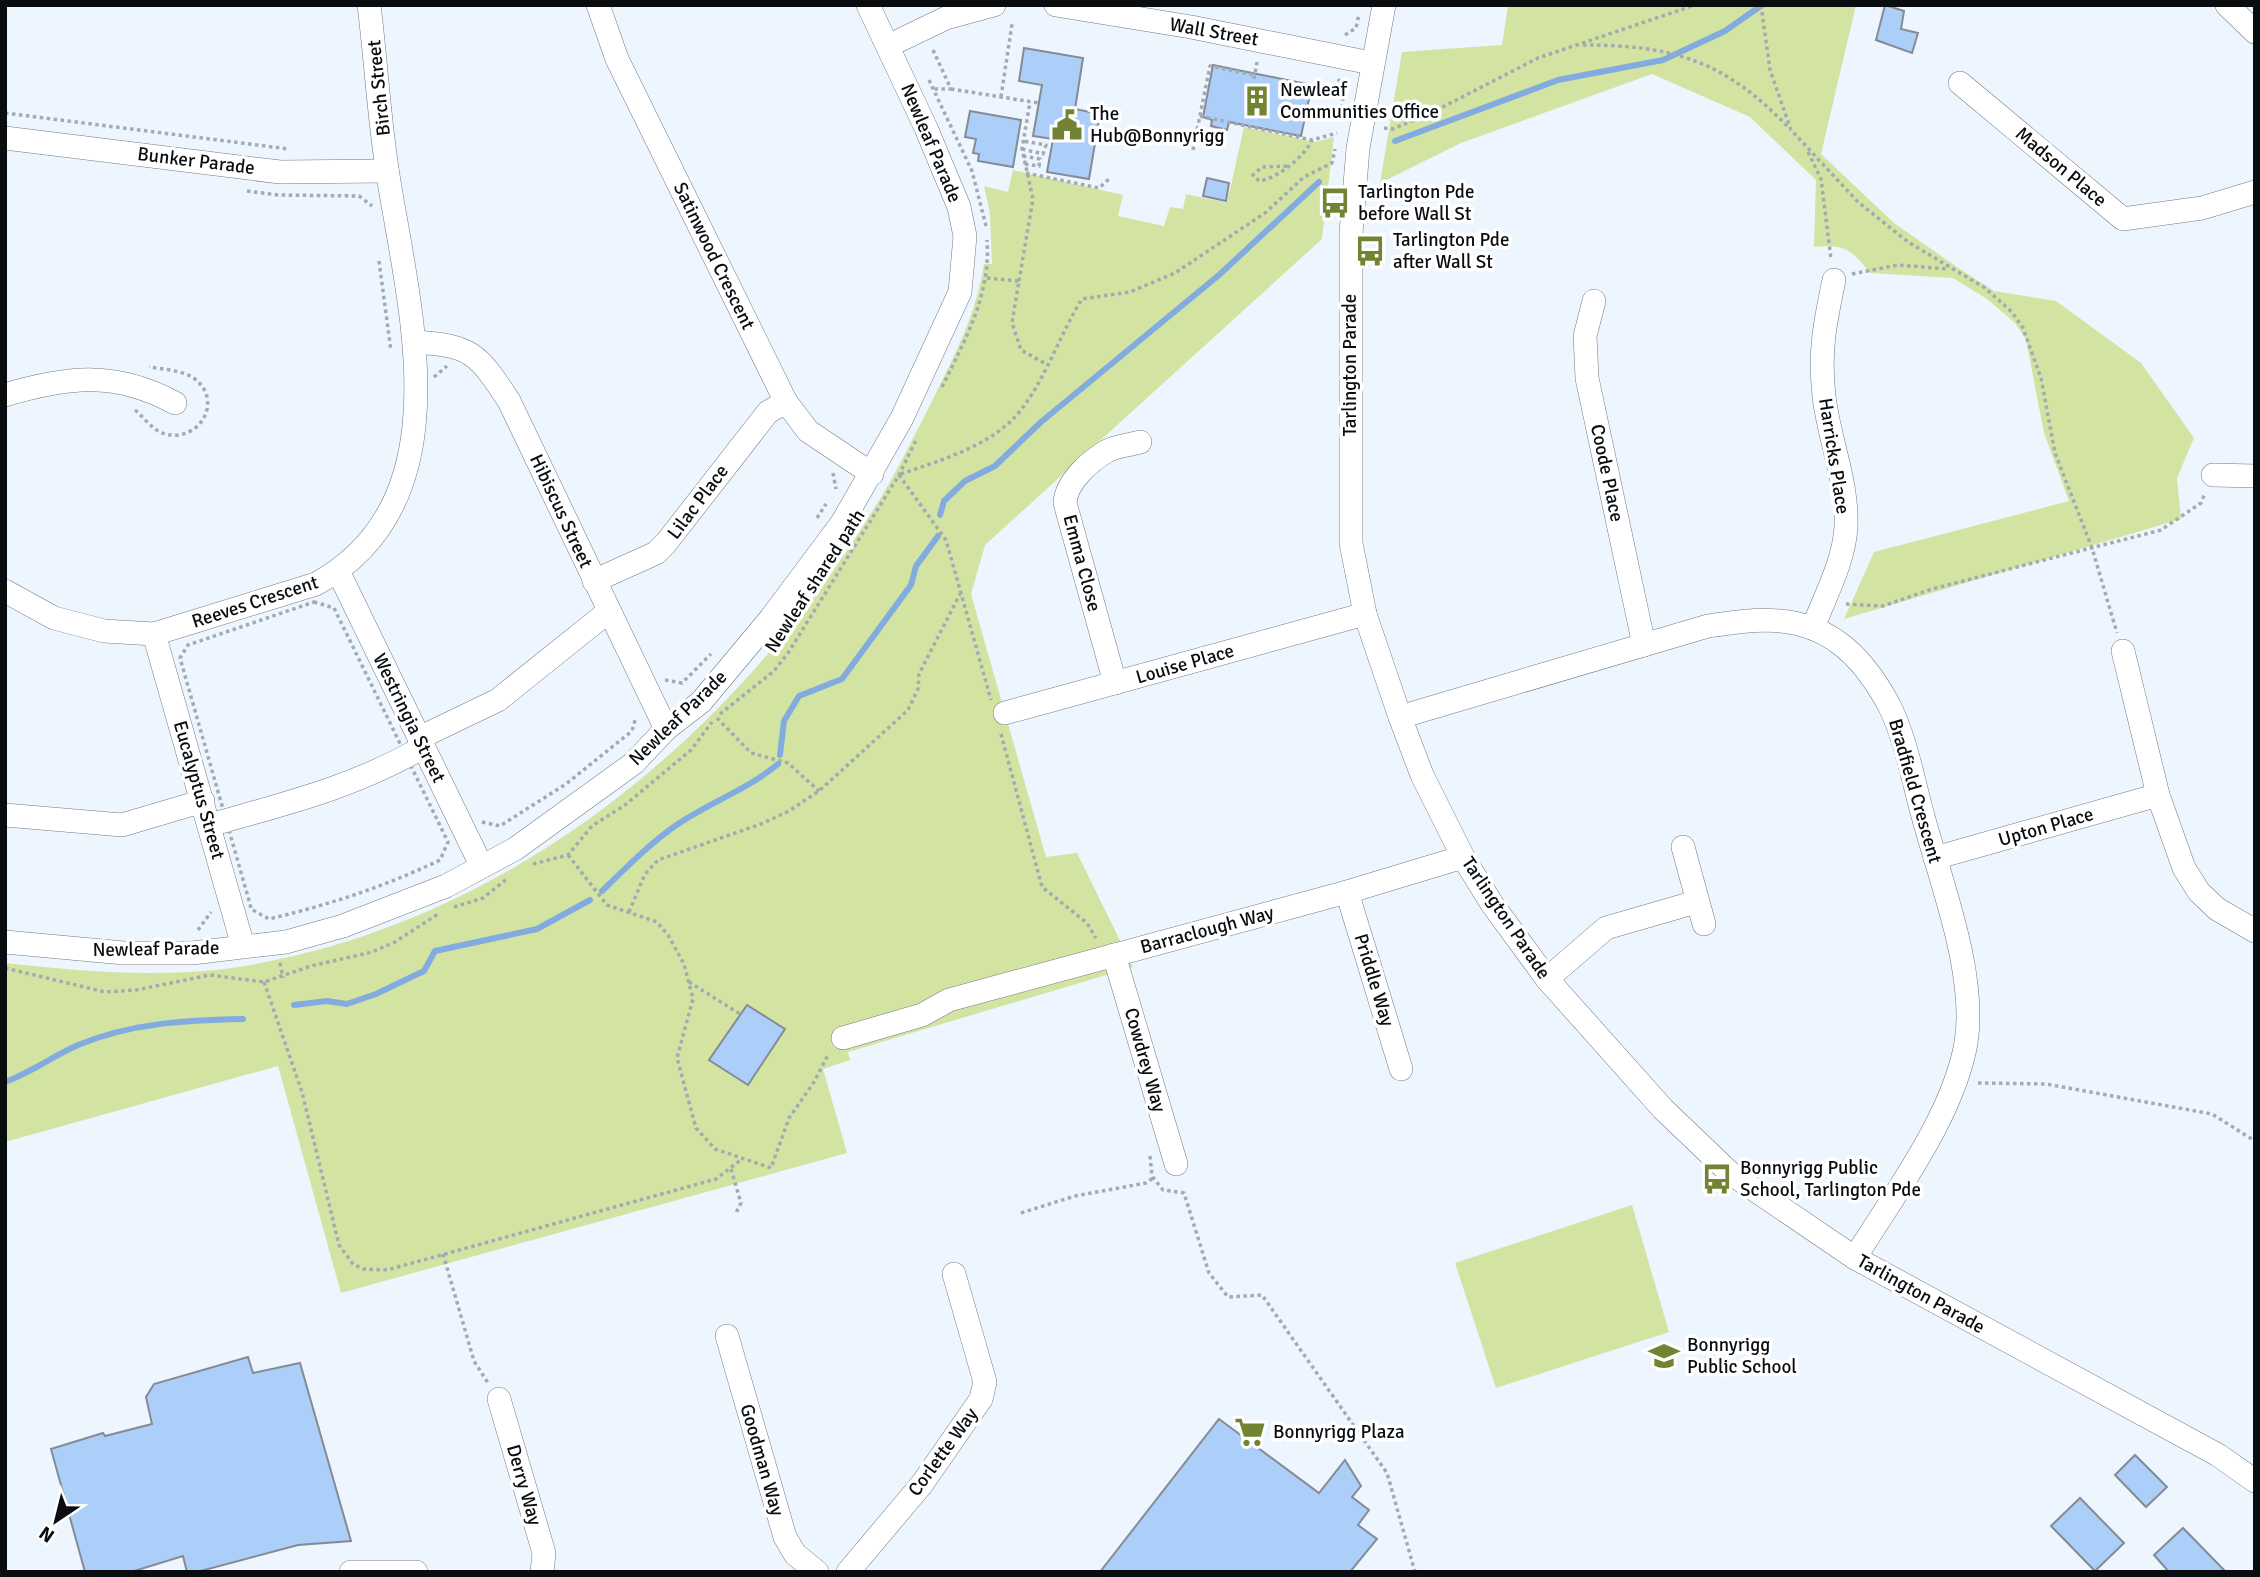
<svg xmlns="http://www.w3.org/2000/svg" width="2260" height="1577" font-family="Signika,sans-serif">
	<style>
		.green { fill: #d3e4a2 }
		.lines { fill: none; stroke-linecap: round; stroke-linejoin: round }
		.stream { stroke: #82ace0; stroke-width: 6 }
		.building { fill: #accff9; stroke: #858b93; stroke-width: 2 }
		.minor-casing { stroke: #747a82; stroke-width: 24 }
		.path { stroke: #a3aab1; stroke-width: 3.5; stroke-dasharray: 3.5 3.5; stroke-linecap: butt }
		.minor { stroke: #fff; stroke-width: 23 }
		.labels { text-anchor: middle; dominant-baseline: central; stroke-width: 7; stroke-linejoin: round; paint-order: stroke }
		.street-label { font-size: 19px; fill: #0a0d10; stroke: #fff }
		.poi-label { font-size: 19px; fill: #0a0d10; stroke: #fff; text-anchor: start }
	</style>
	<rect width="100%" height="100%" fill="#edf5fe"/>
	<g class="green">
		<path d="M1508,5H1856L1821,154L1894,223L1957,267L1994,291L2056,301L2141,363L2194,438L2177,478L2181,519L1844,619L1874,552L2069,501L2044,433L2026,340L2015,323L1987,299L1953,278L1870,273C1851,249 1845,244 1814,247L1816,180L1750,117L1652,74L1461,143L1380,183L1402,52L1502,45Z"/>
		<path d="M1244,127L1315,142L1334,137L1322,239L985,545L971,594L1046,857L1077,853L1133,967L848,1052L850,1060L823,1069L847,1153L341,1293L278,1066L5,1142V963C90,972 177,980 261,963C519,914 733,734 870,515C893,480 911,442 930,405C953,359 976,316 984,264H992L990,213L984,186L1008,192L1013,170L1123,195L1118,216L1164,226L1170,207L1183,209L1186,194L1227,203Z"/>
		<path d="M1632,1205L1669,1332L1496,1388L1455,1263Z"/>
	</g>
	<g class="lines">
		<g class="stream">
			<path d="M1395,141L1558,80L1663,60L1725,31L1762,5"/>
			<path d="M940,515L944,501L965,481L995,466L1041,422L1219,275L1319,182"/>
			<path d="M780,755L784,721L799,696L842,679L911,585L916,566L938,536"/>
			<path d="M602,891C626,868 648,845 675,826C708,803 747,790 778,764"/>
			<path d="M294,1005L327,1001L347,1004L376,994L424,971L435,951L537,929L590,900"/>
			<path d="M5,1082C32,1072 53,1056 78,1045C131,1023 187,1020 243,1019"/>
		</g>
	</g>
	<g class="building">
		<path d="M1885,5L1904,11L1901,29L1918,33L1912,53L1876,40Z"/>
		<path d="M1024,48L1083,58L1075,109L1100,114L1089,179L1047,172L1053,139L1033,136L1042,85L1019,81Z"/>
		<path d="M1213,65L1312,85L1301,136L1229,122L1227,130L1211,126L1212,120L1203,117Z"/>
		<path d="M970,111L1021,120L1013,167L978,161L979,154L973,153L976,139L965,137Z"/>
		<path d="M1207,178L1229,183L1226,201L1203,196Z"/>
		<path d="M747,1005L785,1029L748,1085L709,1060Z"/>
		<path d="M248,1357L253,1373L300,1363L351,1541L298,1545L197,1572H187L183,1556L131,1572H85L51,1449L103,1433L105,1436L152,1424L146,1397L154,1384Z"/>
		<path d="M1219,1419L1319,1493L1345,1460L1361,1486L1352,1497L1369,1510L1358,1525L1377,1539L1350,1572H1100Z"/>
		<path d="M2135,1455L2167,1487L2146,1507L2115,1475Z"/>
		<path d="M2080,1498L2124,1543L2095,1571L2051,1526Z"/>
		<path d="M2183,1528L2226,1572H2169L2154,1555Z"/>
	</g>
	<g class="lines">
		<g class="minor-casing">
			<g id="minor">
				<path d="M598,5L617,59L786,402L808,431L872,474"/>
				<path d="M1056,5L1191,27L1371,63"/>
				<path d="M1384,5L1358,148L1351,233V543L1365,614L1400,717L1422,775L1463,857L1492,904L1547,979L1663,1109L1730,1173L1855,1258L2218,1455L2255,1481"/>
				<path d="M2227,5L2255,32"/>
				<path d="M888,46L946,18L994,5"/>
				<path d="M1960,83L2123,219L2202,208L2255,192"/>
				<path d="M5,138L280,172L387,171"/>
				<path d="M1594,301L1585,336L1587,378L1644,645"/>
				<path d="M414,342C472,345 478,354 509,401L666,729"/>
				<path d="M5,395C69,376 116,371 175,403"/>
				<path d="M2213,475L2255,476"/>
				<path d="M338,571L481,865"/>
				<path d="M594,581L656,553L666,543L768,412L786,402"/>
				<path d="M5,591L54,618L104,631L154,634L316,584C465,502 409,309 388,175C379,119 376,61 369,5"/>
				<path d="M1813,628C1825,596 1844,562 1846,527C1848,482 1829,440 1824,396C1819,351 1825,323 1834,280"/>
				<path d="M154,634L243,946"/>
				<path d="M2123,651L2158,795L2184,868L2199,892L2217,909L2255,931"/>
				<path d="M1115,683L1065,503C1066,482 1090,461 1107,451C1116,446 1130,445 1140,442"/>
				<path d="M1005,713L1365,614"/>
				<path d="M1400,717L1708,626C1755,619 1798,613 1839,643C1860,658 1877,683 1889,705C1906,739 1913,780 1923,816C1941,883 1977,974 1966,1043C1953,1117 1894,1194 1855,1258"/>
				<path d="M419,738L498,700L609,611"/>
				<path d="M5,815L122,825L203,801"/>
				<path d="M210,825C284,804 355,787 423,747"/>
				<path d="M1683,847L1704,924"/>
				<path d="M1935,858L2158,795"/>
				<path d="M1347,892L1401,1069"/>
				<path d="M5,942L124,953H192L286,942L343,926L446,886L515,849L634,763L666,729L701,702L771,618L842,523L902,418L960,292L965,236L959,207L926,128L868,5"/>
				<path d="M1114,955L1176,1164"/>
				<path d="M1547,979L1606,928L1696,902"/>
				<path d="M843,1038L922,1015L949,1000L1347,892L1463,857"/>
				<path d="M727,1336L785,1537L795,1554L817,1572"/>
				<path d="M499,1399L544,1553L542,1572"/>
				<path d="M351,1572H416"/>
				<path d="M848,1572L922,1484L981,1399L985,1382L954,1274"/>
			</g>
		</g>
		<g class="path">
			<path d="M1761,5L1770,70L1791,130L1858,202L1908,242L1985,288L2012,312L2023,328L2041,378L2055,453L2092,548L2117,633"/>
			<path d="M1345,35L1356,28L1359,14"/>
			<path d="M1583,45C1673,45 1725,61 1788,127"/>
			<path d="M933,50L951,89H934"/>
			<path d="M1254,79L1257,62"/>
			<path d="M1338,79L1345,88L1339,120"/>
			<path d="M929,80L972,171L986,226"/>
			<path d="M951,89L1039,103"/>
			<path d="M1001,97L1012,24"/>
			<path d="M5,113L289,149"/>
			<path d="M1200,116L1312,140L1337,133"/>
			<path d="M1384,128L1393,129L1435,111L1538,58L1695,5"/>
			<path d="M1022,149L1043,154L1046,145L1023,141"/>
			<path d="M1193,150L1210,66L1254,75"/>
			<path d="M1808,152L1821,179L1831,259"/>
			<path d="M1023,156L1040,159L1039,166L1024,164"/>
			<path d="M1287,166L1262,167L1253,175L1259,181C1277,179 1305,156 1312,140"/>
			<path d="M1026,173L1099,188L1109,179"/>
			<path d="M247,191L278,195L359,196L372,206"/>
			<path d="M379,261L391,351"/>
			<path d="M1852,274L1898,265L1948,269"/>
			<path d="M987,278L1019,281L1012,323L1021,350L1046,364"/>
			<path d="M1019,281L1033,199L1022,149L1030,102"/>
			<path d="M434,377L447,366"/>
			<path d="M942,387C965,340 991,295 987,240"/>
			<path d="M135,410C145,418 153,431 165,434C201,443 225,398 192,377C180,370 162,369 149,367"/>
			<path d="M833,473L836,489"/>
			<path d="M901,474C938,461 982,449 1012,420C1042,390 1059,335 1082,299L1130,292L1175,273L1265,213L1304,177L1332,163L1335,149"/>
			<path d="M899,475L946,540L991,700"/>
			<path d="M817,518L826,504"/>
			<path d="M314,602L334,608L448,842L440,860C384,887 328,905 269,919L251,909L250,904L180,658L188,645Z"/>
			<path d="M1846,604L1883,606L1932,589L2161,530L2201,503L2205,493"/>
			<path d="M665,680L682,683L711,654"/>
			<path d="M720,714L774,671L788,653L899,475L917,438"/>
			<path d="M717,718L751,753L788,763L819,791"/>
			<path d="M1001,734L1042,887L1087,923L1096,938"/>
			<path d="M482,822L500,826L566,784L632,731L636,717"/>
			<path d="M568,855L607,905L657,922L668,935L684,964L693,999L677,1058L696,1128L715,1149L771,1168L789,1118L814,1082L829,1053"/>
			<path d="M533,864L568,855L592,826L625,805L691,750L712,722"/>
			<path d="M454,907L483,898L508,878"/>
			<path d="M629,912L645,874L658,860L761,824L789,811L819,791L908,710L918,689L919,674L960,594"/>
			<path d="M198,930L211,912"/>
			<path d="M280,963L283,978"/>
			<path d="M5,968L105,992L136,990L210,975L264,982L311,966L372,952L395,942L438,914"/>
			<path d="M264,982L302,1092L339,1245L353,1264L363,1269L387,1270L716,1179L742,1159"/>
			<path d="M689,982L740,1014"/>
			<path d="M1978,1083L2046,1084L2212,1114L2255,1141"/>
			<path d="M1150,1156L1152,1176L1163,1190L1184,1193L1209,1273L1228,1297L1262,1295L1387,1473L1415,1572"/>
			<path d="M731,1169L741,1203L735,1215"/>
			<path d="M1021,1213L1075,1196L1146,1183L1153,1178"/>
			<path d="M443,1254L474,1361L488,1383"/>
		</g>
		<use href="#minor" class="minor"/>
	</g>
	<defs>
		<g id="building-bare" transform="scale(2.415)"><path d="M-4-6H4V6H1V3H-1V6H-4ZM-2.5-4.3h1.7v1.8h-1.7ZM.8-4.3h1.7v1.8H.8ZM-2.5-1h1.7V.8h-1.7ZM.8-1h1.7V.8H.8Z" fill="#728332" stroke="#fff" stroke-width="2.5" paint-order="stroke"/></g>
		<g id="civic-bare" transform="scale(2.415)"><path d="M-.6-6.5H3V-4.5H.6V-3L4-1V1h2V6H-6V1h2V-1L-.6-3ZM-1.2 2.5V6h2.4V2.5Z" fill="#728332" stroke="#fff" stroke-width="2.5" paint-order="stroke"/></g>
		<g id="bus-bare" transform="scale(2.415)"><path d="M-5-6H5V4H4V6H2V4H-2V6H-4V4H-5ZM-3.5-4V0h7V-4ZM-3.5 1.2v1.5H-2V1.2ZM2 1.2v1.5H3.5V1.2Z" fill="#728332" stroke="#fff" stroke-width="2.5" paint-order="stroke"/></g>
		<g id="school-bare" transform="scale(2.415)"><path d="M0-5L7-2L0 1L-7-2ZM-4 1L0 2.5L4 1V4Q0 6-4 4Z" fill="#728332" stroke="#fff" stroke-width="2.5" paint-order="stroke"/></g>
		<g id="supermarket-bare" transform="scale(2.415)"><path d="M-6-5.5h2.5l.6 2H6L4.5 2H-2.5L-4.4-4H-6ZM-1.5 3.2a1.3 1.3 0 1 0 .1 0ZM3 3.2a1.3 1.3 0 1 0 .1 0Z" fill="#728332" stroke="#fff" stroke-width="2.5" paint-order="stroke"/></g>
	</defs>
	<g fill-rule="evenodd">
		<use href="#building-bare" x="1257" y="101"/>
		<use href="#civic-bare" x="1067" y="125"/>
		<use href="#bus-bare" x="1335" y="203"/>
		<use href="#bus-bare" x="1370" y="251"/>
		<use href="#bus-bare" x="1717" y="1179"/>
		<use href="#school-bare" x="1664" y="1356"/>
		<use href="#supermarket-bare" x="1250" y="1432"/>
	</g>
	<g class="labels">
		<g class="street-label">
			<text transform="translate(1214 32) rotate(10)">Wall Street</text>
			<text transform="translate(379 88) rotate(-96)">Birch Street</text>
			<text transform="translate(931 143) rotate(67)">Newleaf Parade</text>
			<text transform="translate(196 161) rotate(7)">Bunker Parade</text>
			<text transform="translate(2061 167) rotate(40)">Madson Place</text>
			<text transform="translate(714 256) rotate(64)">Satinwood Crescent</text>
			<text transform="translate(1350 365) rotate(-90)">Tarlington Parade</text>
			<text transform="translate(1834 456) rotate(81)">Harricks Place</text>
			<text transform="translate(1607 473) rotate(78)">Coode Place</text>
			<text transform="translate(698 502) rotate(-53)">Lilac Place</text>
			<text transform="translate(561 511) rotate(65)">Hibiscus Street</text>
			<text transform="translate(1082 563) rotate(75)">Emma Close</text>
			<text transform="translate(815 581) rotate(-57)">Newleaf shared path</text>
			<text transform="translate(255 602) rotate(-18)">Reeves Crescent</text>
			<text transform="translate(1185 664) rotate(-16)">Louise Place</text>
			<text transform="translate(409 718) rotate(64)">Westringia Street</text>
			<text transform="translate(678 718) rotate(-44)">Newleaf Parade</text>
			<text transform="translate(199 790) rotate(74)">Eucalyptus Street</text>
			<text transform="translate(1915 791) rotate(74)">Bradfield Crescent</text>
			<text transform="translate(2046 827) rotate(-16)">Upton Place</text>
			<text transform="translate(1506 918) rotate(56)">Tarlington Parade</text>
			<text transform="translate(1207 930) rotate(-15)">Barraclough Way</text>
			<text transform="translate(156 949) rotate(-1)">Newleaf Parade</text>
			<text transform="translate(1374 980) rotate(73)">Priddle Way</text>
			<text transform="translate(1145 1060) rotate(74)">Cowdrey Way</text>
			<text transform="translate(1921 1294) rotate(29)">Tarlington Parade</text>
			<text transform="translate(943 1452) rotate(-54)">Corlette Way</text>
			<text transform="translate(762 1460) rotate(74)">Goodman Way</text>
			<text transform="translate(524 1485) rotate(74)">Derry Way</text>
		</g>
		<g class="poi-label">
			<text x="1280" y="90">Newleaf<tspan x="1280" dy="22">Communities Office</tspan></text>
			<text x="1090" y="114">The<tspan x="1090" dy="22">Hub@Bonnyrigg</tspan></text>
			<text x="1358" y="192">Tarlington Pde<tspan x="1358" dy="22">before Wall St</tspan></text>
			<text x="1393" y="240">Tarlington Pde<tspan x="1393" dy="22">after Wall St</tspan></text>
			<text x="1740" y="1168">Bonnyrigg Public<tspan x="1740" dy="22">School, Tarlington Pde</tspan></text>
			<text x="1687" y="1345">Bonnyrigg<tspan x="1687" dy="22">Public School</tspan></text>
			<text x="1273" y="1432">Bonnyrigg Plaza</text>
		</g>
	</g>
	<rect width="2260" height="1577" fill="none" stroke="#0a0d10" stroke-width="14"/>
	<g transform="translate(56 1521) rotate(215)" stroke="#ffffff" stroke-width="5" paint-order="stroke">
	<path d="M0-5L12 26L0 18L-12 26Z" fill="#0a0d10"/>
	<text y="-10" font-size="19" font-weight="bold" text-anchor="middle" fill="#0a0d10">N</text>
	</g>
</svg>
